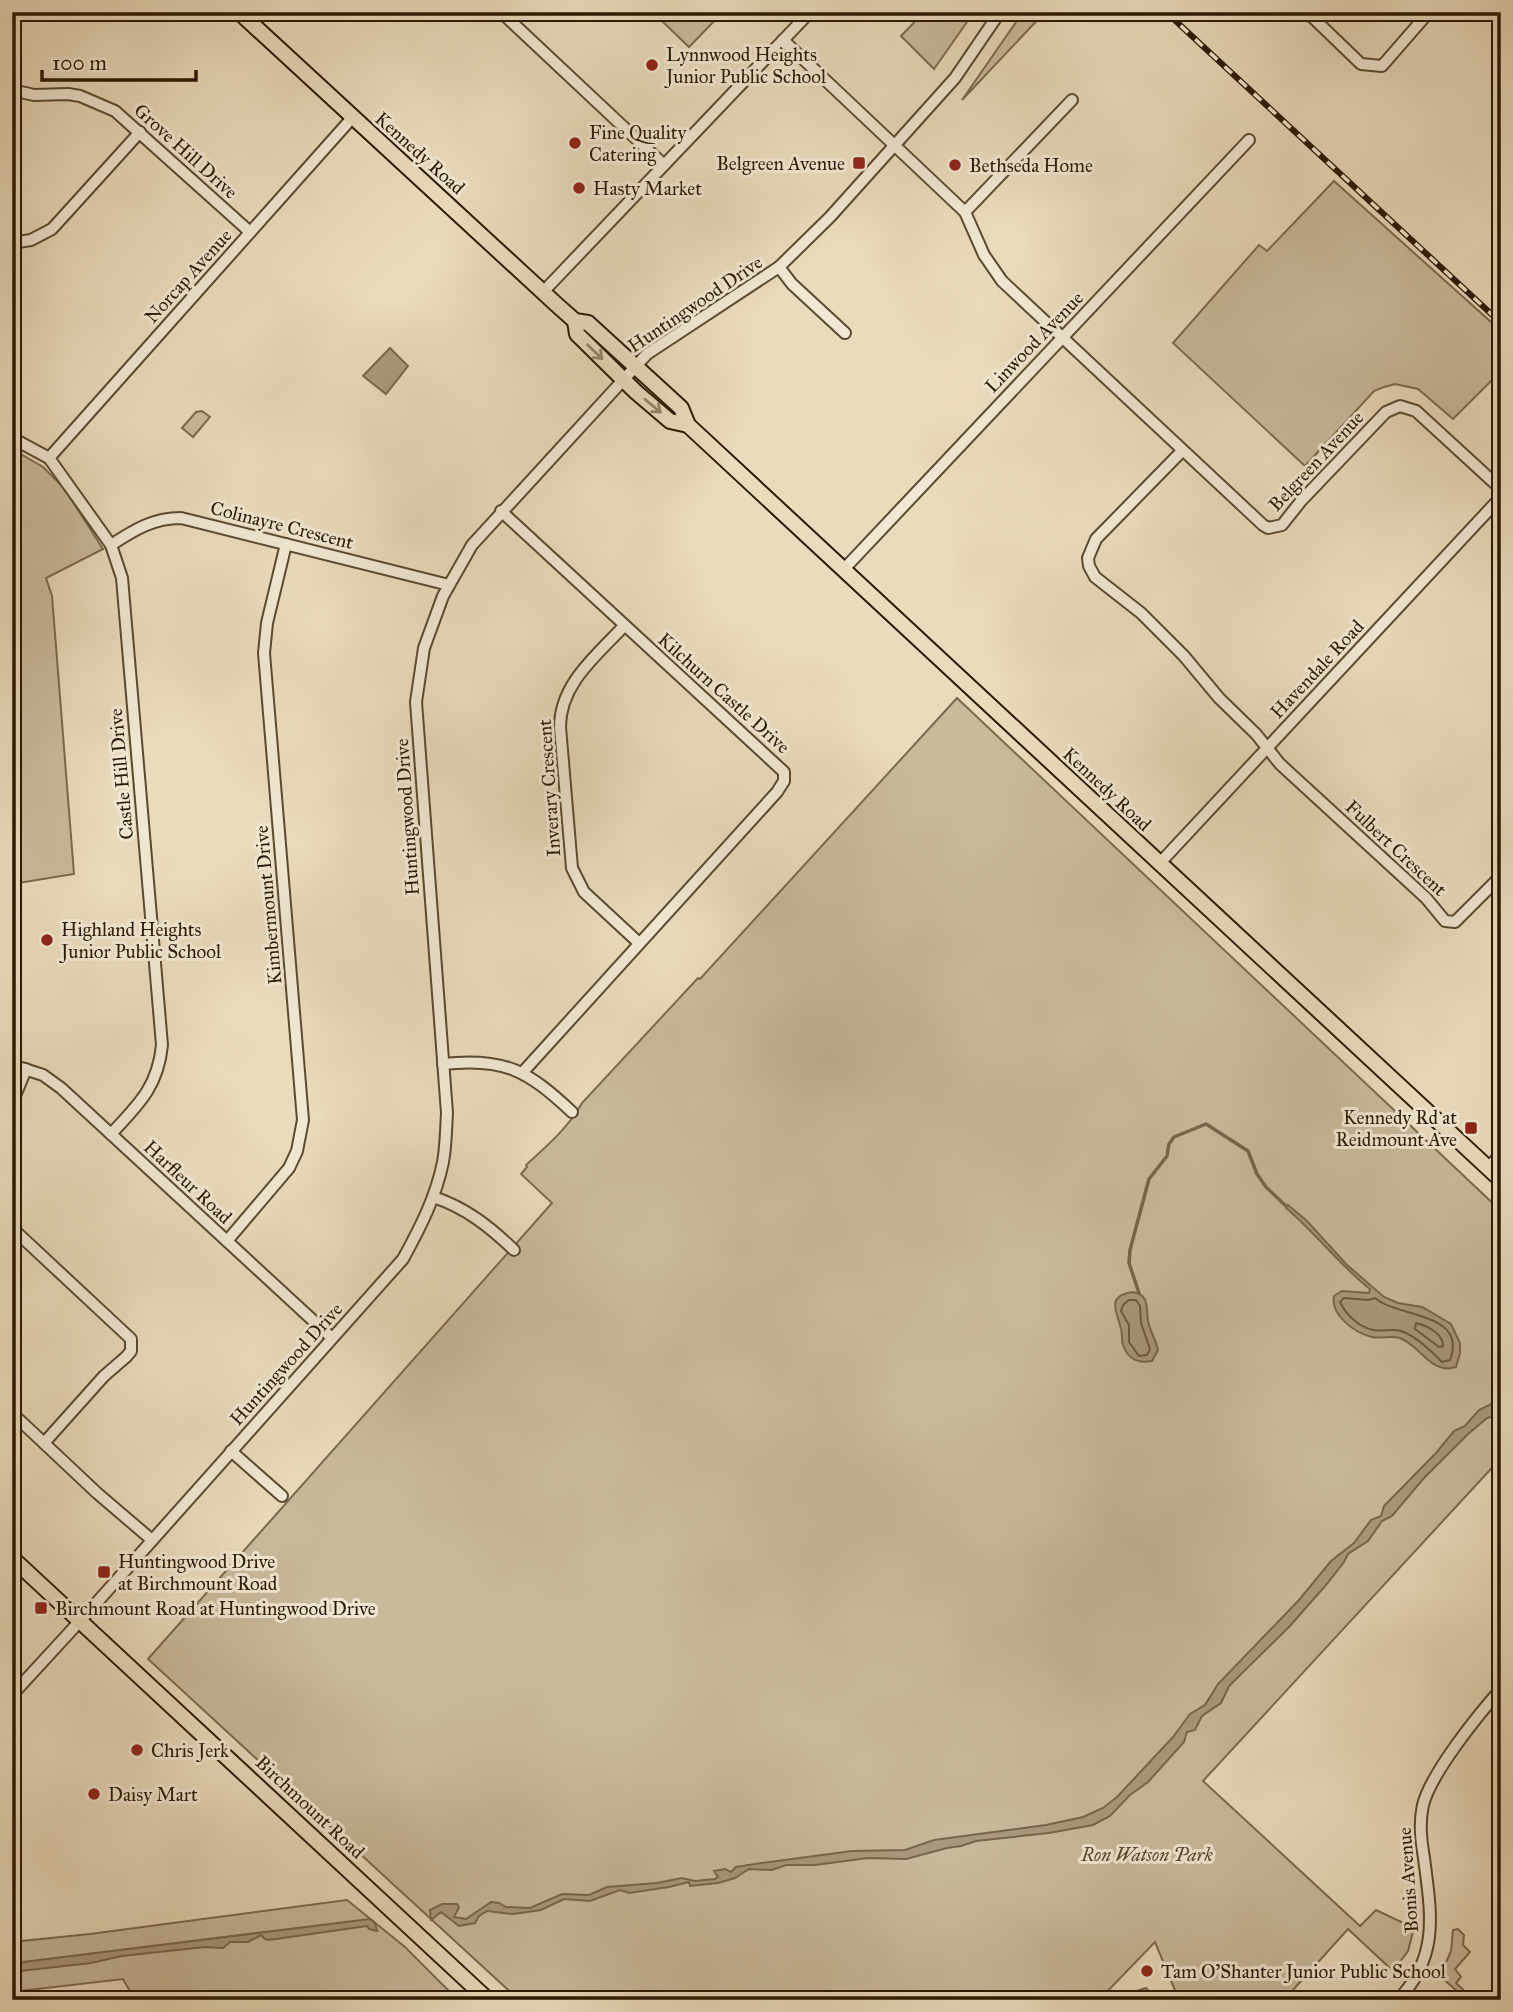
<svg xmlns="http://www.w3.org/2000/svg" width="1513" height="2012" font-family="'IM FELL Great Primer',serif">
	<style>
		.green { fill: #c9ba9c; stroke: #7a6a4e; stroke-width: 2 }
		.water { fill: #a9997c; stroke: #76664b; stroke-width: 2 }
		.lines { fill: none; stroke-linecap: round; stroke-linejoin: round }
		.shore { stroke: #6a593e; stroke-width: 2 }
		.stream { stroke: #76664b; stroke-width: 3.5 }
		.minor-casing { stroke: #5a4a30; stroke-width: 14 }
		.major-casing { stroke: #2a1901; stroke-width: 18 }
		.minor { stroke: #f1e8d3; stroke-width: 10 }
		.major { stroke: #eadbbc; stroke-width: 14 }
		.rail-casing { stroke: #2a1901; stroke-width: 6 }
		.rail { stroke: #f1e8d3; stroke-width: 3.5; stroke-dasharray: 10; stroke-linecap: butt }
		.oneway { stroke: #948468 }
		.poi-dot { fill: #8f2418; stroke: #f1e8d3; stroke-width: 2.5 }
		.labels { text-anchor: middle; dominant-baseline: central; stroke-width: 6; stroke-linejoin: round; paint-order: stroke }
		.poi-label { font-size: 19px; fill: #2a1901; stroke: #f1e8d3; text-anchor: start }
		.street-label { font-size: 19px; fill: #2a1901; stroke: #f1e8d3 }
		.park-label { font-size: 19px; font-style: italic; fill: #5a4930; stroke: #f1e8d3 }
	</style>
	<rect width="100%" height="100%" fill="#eadbbc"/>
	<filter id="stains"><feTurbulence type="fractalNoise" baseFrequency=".00286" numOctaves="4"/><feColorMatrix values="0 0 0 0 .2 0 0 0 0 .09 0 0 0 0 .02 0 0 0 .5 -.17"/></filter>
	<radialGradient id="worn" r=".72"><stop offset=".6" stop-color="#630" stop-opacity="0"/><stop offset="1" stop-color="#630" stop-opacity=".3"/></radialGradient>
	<g class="green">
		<path d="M673,12H723L689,47L663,22Z"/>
		<path d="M924,12H974L934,69L901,36Z"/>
		<path d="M1023,12H1045L962,100Z"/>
		<path d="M1334,181L1501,331V371L1453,419L1418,389L1395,384L1384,387L1374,391L1305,466L1173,343L1259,245L1267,251Z"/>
		<path d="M202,411L210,417L193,437L182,428L196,412Z"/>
		<path d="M12,449L43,467L64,488L103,549L46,578L52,596L74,874L12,884Z"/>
		<path d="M957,698L1501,1211V1458L1203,1781L1360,1926L1376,1910L1414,1928L1408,1951L1393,1971L1348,1929L1284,2000H1179L1155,1942L1099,2000H519L148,1659L552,1203L521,1174L527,1167L526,1165C546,1147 569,1127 582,1103L698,978L700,979Z"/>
		<path d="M347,1900L405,1947L458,2000H135L123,1979L12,1992V1942L90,1934Z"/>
		<path d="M1458,1929L1464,1935L1463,1945L1470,1952L1455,1969L1461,1977L1456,1983L1471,1997L1478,1992V2000H1467L1440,1976L1451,1951L1453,1930Z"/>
		<path d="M1146,1988L1157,2000H1130V1993Z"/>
	</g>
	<g class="water">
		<path d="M390,348L408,366L386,394L363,376Z"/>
		<path d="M1288,1205L1307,1221L1347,1265L1384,1297L1398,1303L1422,1307L1451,1324L1460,1343V1353L1456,1367C1431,1375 1422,1347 1400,1338C1391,1335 1381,1339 1372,1337C1355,1333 1330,1315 1334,1296L1342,1291L1369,1293L1370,1289C1339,1265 1316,1233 1286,1208Z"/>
		<path d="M1133,1292C1150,1295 1146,1308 1148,1321C1150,1331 1156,1340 1158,1350L1152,1361C1137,1364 1128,1359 1123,1345C1121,1340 1123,1334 1121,1329C1118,1313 1104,1296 1133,1292Z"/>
		<path d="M1493,1403L1501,1404V1414L1487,1418L1467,1435L1424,1478L1392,1516L1382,1521L1368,1541L1348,1554L1344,1562L1326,1585L1289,1627L1229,1686L1221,1703L1202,1716L1195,1730L1187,1732L1184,1742L1148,1782L1130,1795L1110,1816L1093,1825L1049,1833L976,1841L961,1846L947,1848L906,1859L868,1858L815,1865H786L772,1870L749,1869L735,1878L718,1883L690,1886L689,1882L669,1887L629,1893L620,1890L590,1901L564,1899L541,1910L528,1912L512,1914L487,1911L479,1916L475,1923L459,1926L441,1912L431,1920L430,1910L442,1904H457L459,1907L454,1917L466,1919L491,1902L499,1903L506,1907L530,1908L562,1894L589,1895L607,1887L657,1883L682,1878L695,1881L715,1879L718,1877L714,1871L725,1869L731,1872L736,1867L755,1864L852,1851L905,1850L934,1840L1046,1825L1083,1817L1103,1808L1117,1797L1173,1737L1190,1714L1205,1705L1218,1684L1299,1600L1331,1561L1354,1543L1371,1520L1381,1516L1384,1506L1436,1453L1454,1431L1465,1426L1479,1410Z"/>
		<path d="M370,1919L375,1923L377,1931L369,1929L367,1926L269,1940L265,1939L261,1935L248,1942H230L223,1948L205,1947L122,1956L91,1963L12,1972V1963L23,1962Z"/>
	</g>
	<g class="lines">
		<g class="shore">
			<path d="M1344,1298L1368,1300L1375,1298C1398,1318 1468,1312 1450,1360L1442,1362C1431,1351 1416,1336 1401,1331C1392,1328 1383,1332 1373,1330C1359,1327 1346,1315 1340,1302Z"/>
			<path d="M1129,1300H1136L1140,1306L1141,1323L1150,1349L1147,1355L1139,1356L1129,1342V1325L1121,1311L1123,1305Z"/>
			<path d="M1416,1323C1427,1326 1443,1333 1443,1346L1439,1347L1415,1329Z"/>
		</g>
		<g class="stream">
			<path d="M1139,1293L1129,1263L1130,1250L1149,1179L1167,1156L1169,1144L1174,1137L1206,1124L1248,1151L1257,1174L1266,1187L1286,1206"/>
			<path d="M1495,1396L1501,1403"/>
		</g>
		<g class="minor-casing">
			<g id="minor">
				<path d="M501,12L664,165"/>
				<path d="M1307,12L1361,64L1382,66L1429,12"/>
				<path d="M783,40L965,212L984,255L1002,281L1263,525L1268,528L1282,525L1301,501L1386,412L1400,406L1416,411L1501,489"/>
				<path d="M12,90L34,95L68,94L80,96L115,111L250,232"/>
				<path d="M965,212L1072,100"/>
				<path d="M12,243L31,240L52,229L140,132"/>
				<path d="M779,267L792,284L845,333"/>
				<path d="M543,292L810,12"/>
				<path d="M12,438L49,458L111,545L122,578L162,1045C158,1087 138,1105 111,1134"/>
				<path d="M1182,451L1096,539L1088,558L1089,566L1095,577L1141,613L1184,656L1219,698L1256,734L1280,764L1426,898L1445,921L1455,922L1501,876"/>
				<path d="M49,458L352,118"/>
				<path d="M501,511L784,772V781L777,792L523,1072"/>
				<path d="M111,545C134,530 153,518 181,518L449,585"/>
				<path d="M845,568L1249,140"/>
				<path d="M624,626C596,656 560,684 560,727L572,868L584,892L639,943"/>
				<path d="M1159,864L1501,497"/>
				<path d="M443,1064C505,1057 528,1071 572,1112"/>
				<path d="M12,1065L43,1075L61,1088L332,1338"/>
				<path d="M12,1103L26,1069"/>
				<path d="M1488,1168L1501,1154"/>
				<path d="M433,1197C465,1207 490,1227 514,1250"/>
				<path d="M12,1228L131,1339V1351L126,1357L104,1376L44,1443"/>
				<path d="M227,1241L289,1168L297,1151L303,1120L264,653L267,623L286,544"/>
				<path d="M12,1413L97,1493L152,1540"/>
				<path d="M231,1451L282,1496"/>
				<path d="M12,1695L91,1609L403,1259C420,1228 436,1197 443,1162C446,1146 446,1129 447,1113L416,702L424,648L443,596L472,545L647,354L779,267L830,217L955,78L1000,12"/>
				<path d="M1398,2000C1440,1956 1431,1913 1424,1858C1421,1840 1419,1823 1423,1805C1431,1773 1478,1715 1501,1689"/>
			</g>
		</g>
		<g class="major-casing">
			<g id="major">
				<path d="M239,12L557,305L575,321L588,323L681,408L688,425L1501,1180"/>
				<path d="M575,321L577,334L636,392L670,421L688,425"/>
				<path d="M12,1558L488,2000"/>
			</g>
		</g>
		<use href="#minor" class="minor"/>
		<use href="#major" class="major"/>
		<g class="rail-casing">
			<path id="rail" d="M1166,12L1501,323"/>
		</g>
		<use href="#rail" class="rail"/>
	</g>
	<defs><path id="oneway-shaft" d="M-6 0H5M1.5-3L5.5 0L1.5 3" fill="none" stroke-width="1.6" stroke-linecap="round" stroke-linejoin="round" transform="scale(1.75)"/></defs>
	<g class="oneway">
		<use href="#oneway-shaft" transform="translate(595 352) rotate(44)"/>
		<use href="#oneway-shaft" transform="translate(653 406) rotate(40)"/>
	</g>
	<g class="poi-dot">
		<circle cx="652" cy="65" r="7"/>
		<circle cx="575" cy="143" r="7"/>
		<rect x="852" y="156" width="14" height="14" rx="3.5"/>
		<circle cx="955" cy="165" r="7"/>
		<circle cx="579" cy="188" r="7"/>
		<circle cx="47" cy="940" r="7"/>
		<rect x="1464" y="1121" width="14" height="14" rx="3.5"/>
		<rect x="97" y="1565" width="14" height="14" rx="3.5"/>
		<rect x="34" y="1601" width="14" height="14" rx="3.5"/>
		<circle cx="137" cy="1750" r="7"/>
		<circle cx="94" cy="1794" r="7"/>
		<circle cx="1147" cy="1971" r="7"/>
	</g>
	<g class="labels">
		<g class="poi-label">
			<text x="666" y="54">Lynnwood Heights<tspan x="666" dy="22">Junior Public School</tspan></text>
			<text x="589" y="132">Fine Quality<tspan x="589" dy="22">Catering</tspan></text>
			<text x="845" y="163" text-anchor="end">Belgreen Avenue</text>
			<text x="969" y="165">Bethseda Home</text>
			<text x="593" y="188">Hasty Market</text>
			<text x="61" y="929">Highland Heights<tspan x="61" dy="22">Junior Public School</tspan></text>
			<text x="1457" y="1117" text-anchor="end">Kennedy Rd at<tspan x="1457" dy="22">Reidmount Ave</tspan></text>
			<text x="118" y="1561">Huntingwood Drive<tspan x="118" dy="22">at Birchmount Road</tspan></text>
			<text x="55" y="1608">Birchmount Road at Huntingwood Drive</text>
			<text x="151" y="1750">Chris Jerk</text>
			<text x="108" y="1794">Daisy Mart</text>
			<text x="1161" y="1971">Tam O'Shanter Junior Public School</text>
		</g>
		<g class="street-label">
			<text transform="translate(186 151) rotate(42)">Grove Hill Drive</text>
			<text transform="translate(420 153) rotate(42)">Kennedy Road</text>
			<text transform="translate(188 276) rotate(-48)">Norcap Avenue</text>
			<text transform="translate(695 304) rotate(-34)">Huntingwood Drive</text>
			<text transform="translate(1034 342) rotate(-46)">Linwood Avenue</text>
			<text transform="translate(1316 461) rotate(-47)">Belgreen Avenue</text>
			<text transform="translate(282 525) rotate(14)">Colinayre Crescent</text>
			<text transform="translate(1317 669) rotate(-47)">Havendale Road</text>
			<text transform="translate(724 693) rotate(42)">Kilchurn Castle Drive</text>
			<text transform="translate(121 774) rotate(-95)">Castle Hill Drive</text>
			<text transform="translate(549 788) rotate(-94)">Inverary Crescent</text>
			<text transform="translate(1107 789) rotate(43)">Kennedy Road</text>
			<text transform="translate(407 817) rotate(-94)">Huntingwood Drive</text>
			<text transform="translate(1396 848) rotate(43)">Fulbert Crescent</text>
			<text transform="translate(268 905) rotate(-95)">Kimbermount Drive</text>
			<text transform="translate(188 1182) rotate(43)">Harfleur Road</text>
			<text transform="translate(286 1364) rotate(-48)">Huntingwood Drive</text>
			<text transform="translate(310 1807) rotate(43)">Birchmount Road</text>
			<text transform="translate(1408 1880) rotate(-94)">Bonis Avenue</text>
		</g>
		<g class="park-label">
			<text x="1147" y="1854">Ron Watson Park</text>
		</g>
	</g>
	<rect width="1513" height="2012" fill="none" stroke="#eadbbc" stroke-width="42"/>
	<rect x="14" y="14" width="1485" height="1984" fill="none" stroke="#2a1901" stroke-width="3.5"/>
	<rect x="21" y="21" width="1471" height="1970" fill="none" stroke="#2a1901" stroke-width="2"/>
	<path d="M42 70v10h154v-10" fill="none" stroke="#2a1901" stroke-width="3.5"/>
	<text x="52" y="70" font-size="21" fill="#2a1901" stroke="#f1e8d3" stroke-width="5" paint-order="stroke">100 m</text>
	<rect width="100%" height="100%" filter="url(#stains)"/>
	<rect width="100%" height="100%" fill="url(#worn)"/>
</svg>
